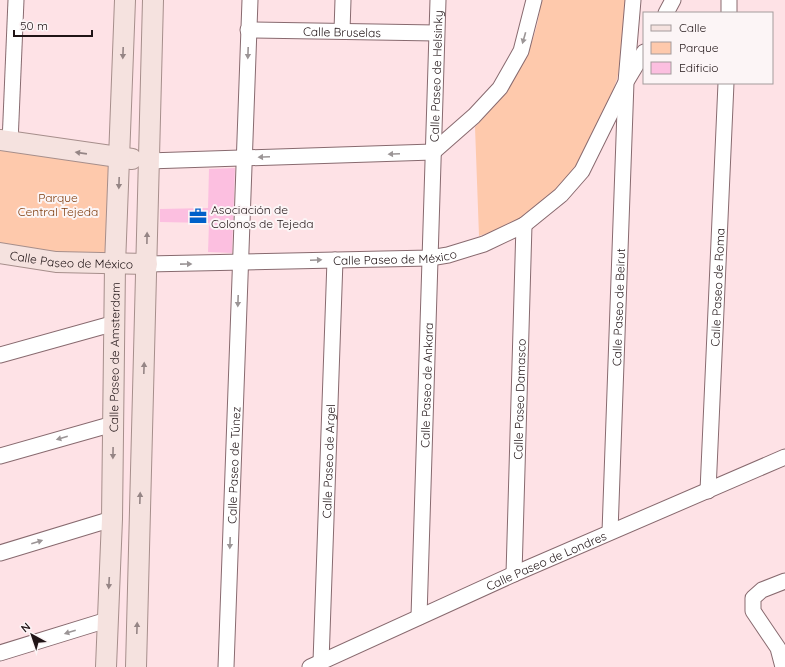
<svg xmlns="http://www.w3.org/2000/svg" width="785" height="667" font-family="Quicksand,sans-serif">
	<style>
		.green { fill: #fec9ac }
		.building { fill: #fcbfe0 }
		.lines { fill: none; stroke-linecap: round; stroke-linejoin: round }
		.minor-casing { stroke: #886a6f; stroke-width: 17 }
		.major-casing { stroke: #a68e8b; stroke-width: 22 }
		.minor { stroke: #fff; stroke-width: 15 }
		.major { stroke: #f5e2df; stroke-width: 20 }
		.oneway { fill: #9b9596 }
		.oneway2 { fill: #958585 }
		.labels { text-anchor: middle; dominant-baseline: central; stroke-width: 4; stroke-linejoin: round; paint-order: stroke }
		.street-label { font-size: 12px; fill: #201416; stroke: #fcf5f6 }
		.park-label { font-size: 12px; fill: #804012; stroke: #fcf5f6 }
		.poi-label { font-size: 12px; fill: #201416; stroke: #fcf5f6; text-anchor: start }
	</style>
	<rect width="100%" height="100%" fill="#fee2e6"/>
	<g class="green">
		<path d="M541,0H630L626,37L617,79L600,127L572,177L512,226L479,236L475,127C509,92 537,50 541,0Z"/>
		<path d="M0,146L113,160L110,261L0,245Z"/>
	</g>
	<path class="building" d="M235,168L232,253L208,252L209,223L160,222V209L208,208L209,169Z"/>
	<g class="lines">
		<g class="minor-casing">
			<g id="minor">
				<path d="M666,13L673,0"/>
				<path d="M729,13V0"/>
				<path id="s1" d="M248,30L436,33"/>
				<path d="M342,31L343,0"/>
				<path d="M10,143L16,0"/>
				<path d="M148,161L433,152L474,116L500,88L521,51L534,0"/>
				<path id="s2" d="M147,264L430,258L448,255L484,244L524,225L561,195L582,171L626,82L633,0"/>
				<path d="M0,355L115,323"/>
				<path d="M0,456L113,424"/>
				<path id="s3" d="M708,491L726,83"/>
				<path id="s4" d="M610,532L626,82L644,52"/>
				<path d="M0,553L112,519"/>
				<path id="s5" d="M514,574L524,225"/>
				<path id="s6" d="M419,617L438,0"/>
				<path d="M0,653L107,620"/>
				<path id="s7" d="M321,662L335,260"/>
				<path id="s8" d="M226,667L250,0"/>
				<path id="s9" d="M310,667L514,574L785,457"/>
				<path d="M783,667L778,648L753,611V598L762,590L785,581"/>
			</g>
		</g>
		<g class="major-casing">
			<g id="major">
				<path d="M0,140L132,159"/>
				<path id="s10" d="M0,253L56,262L147,264"/>
				<path id="s11" d="M106,667L112,519L115,265L125,0"/>
				<path d="M136,667L153,0"/>
			</g>
		</g>
		<use href="#minor" class="minor"/>
		<use href="#major" class="major"/>
	</g>
	<defs><path id="oneway-solid" d="M-6-.8H1V-3.2L6.5 0L1 3.2V.8H-6Z"/></defs>
	<g class="oneway">
		<use href="#oneway-solid" transform="translate(524 38) rotate(106)"/>
		<use href="#oneway-solid" transform="translate(248 53) rotate(92)"/>
		<use href="#oneway-solid" transform="translate(394 154) rotate(178)"/>
		<use href="#oneway-solid" transform="translate(264 157) rotate(178)"/>
		<use href="#oneway-solid" transform="translate(316 260) rotate(-2)"/>
		<use href="#oneway-solid" transform="translate(186 264) rotate(-1)"/>
		<use href="#oneway-solid" transform="translate(238 301) rotate(92)"/>
		<use href="#oneway-solid" transform="translate(62 438) rotate(164)"/>
		<use href="#oneway-solid" transform="translate(37 542) rotate(-17)"/>
		<use href="#oneway-solid" transform="translate(230 543) rotate(92)"/>
		<use href="#oneway-solid" transform="translate(70 632) rotate(163)"/>
	</g>
	<g class="oneway2">
		<use href="#oneway-solid" transform="translate(123 53) rotate(92)"/>
		<use href="#oneway-solid" transform="translate(81 153) rotate(-172)"/>
		<use href="#oneway-solid" transform="translate(119 183) rotate(92)"/>
		<use href="#oneway-solid" transform="translate(147 238) rotate(-89)"/>
		<use href="#oneway-solid" transform="translate(144 368) rotate(-88)"/>
		<use href="#oneway-solid" transform="translate(113 453) rotate(91)"/>
		<use href="#oneway-solid" transform="translate(140 498) rotate(-88)"/>
		<use href="#oneway-solid" transform="translate(109 583) rotate(93)"/>
		<use href="#oneway-solid" transform="translate(137 628) rotate(-88)"/>
	</g>
	<defs>
		<g id="office-bare" transform="scale(1.38)"><path d="M-6-3h4V-5.5h4V-3h4V5H-6ZM-1-4.5V-3h2v-1.5ZM-6 0V1H6V0Z" fill="#0060c9" stroke="#fcf5f6" stroke-width="2.5" paint-order="stroke"/></g>
	</defs>
	<g fill-rule="evenodd">
		<use href="#office-bare" x="198" y="216"/>
	</g>
	<g class="labels">
		<g class="street-label">
			<text stroke="none"><textPath href="#s1" startOffset="94">Calle Bruselas</textPath></text>
			<text stroke="none"><textPath href="#s6" startOffset="541">Calle Paseo de Helsinky</textPath></text>
			<text stroke="none"><textPath href="#s2" startOffset="248">Calle Paseo de México</textPath></text>
			<text stroke="none"><textPath href="#s10" startOffset="72">Calle Paseo de México</textPath></text>
			<text stroke="none"><textPath href="#s3" startOffset="204">Calle Paseo de Roma</textPath></text>
			<text stroke="none"><textPath href="#s4" startOffset="225">Calle Paseo de Beirut</textPath></text>
			<text stroke="none"><textPath href="#s11" startOffset="310">Calle Paseo de Amsterdam</textPath></text>
			<text stroke="none"><textPath href="#s6" startOffset="232">Calle Paseo de Ankara</textPath></text>
			<text stroke="none"><textPath href="#s5" startOffset="175">Calle Paseo Damasco</textPath></text>
			<text stroke="none"><textPath href="#s7" startOffset="201">Calle Paseo de Argel</textPath></text>
			<text stroke="none"><textPath href="#s8" startOffset="202">Calle Paseo de Túnez</textPath></text>
			<text stroke="none"><textPath href="#s9" startOffset="259">Calle Paseo de Londres</textPath></text>
		</g>
		<g class="park-label">
			<text x="58" y="197">Parque<tspan x="58" dy="14">Central Tejeda</tspan></text>
		</g>
		<g class="poi-label">
			<text x="211" y="209">Asociación de<tspan x="211" dy="14">Colonos de Tejeda</tspan></text>
		</g>
	</g>
	<rect x="643" y="12" width="130" height="72" fill="#fcf5f6" stroke="#a49b9c"/>
	<rect x="651" y="25" width="20" height="6" fill="#f5e2df" stroke="#a49b9c"/>
	<text x="679" y="32" font-size="12" fill="#201416">Calle</text>
	<rect x="651" y="42" width="20" height="12" fill="#fec9ac" stroke="#a49b9c"/>
	<text x="679" y="52" font-size="12" fill="#201416">Parque</text>
	<rect x="651" y="62" width="20" height="12" fill="#fcbfe0" stroke="#a49b9c"/>
	<text x="679" y="72" font-size="12" fill="#201416">Edificio</text>
	<g transform="translate(32 635) rotate(320)" stroke="#fcf5f6" stroke-width="3" paint-order="stroke">
	<path d="M0-3L7 15L0 10L-7 15Z" fill="#201416"/>
	<text y="-6" font-size="11" font-weight="bold" text-anchor="middle" fill="#201416">N</text>
	</g>
	<path d="M14 30v6h78v-6" fill="none" stroke="#201416" stroke-width="2"/>
	<text x="20" y="30" font-size="12" fill="#201416" stroke="#fcf5f6" stroke-width="3" paint-order="stroke">50 m</text>
</svg>
